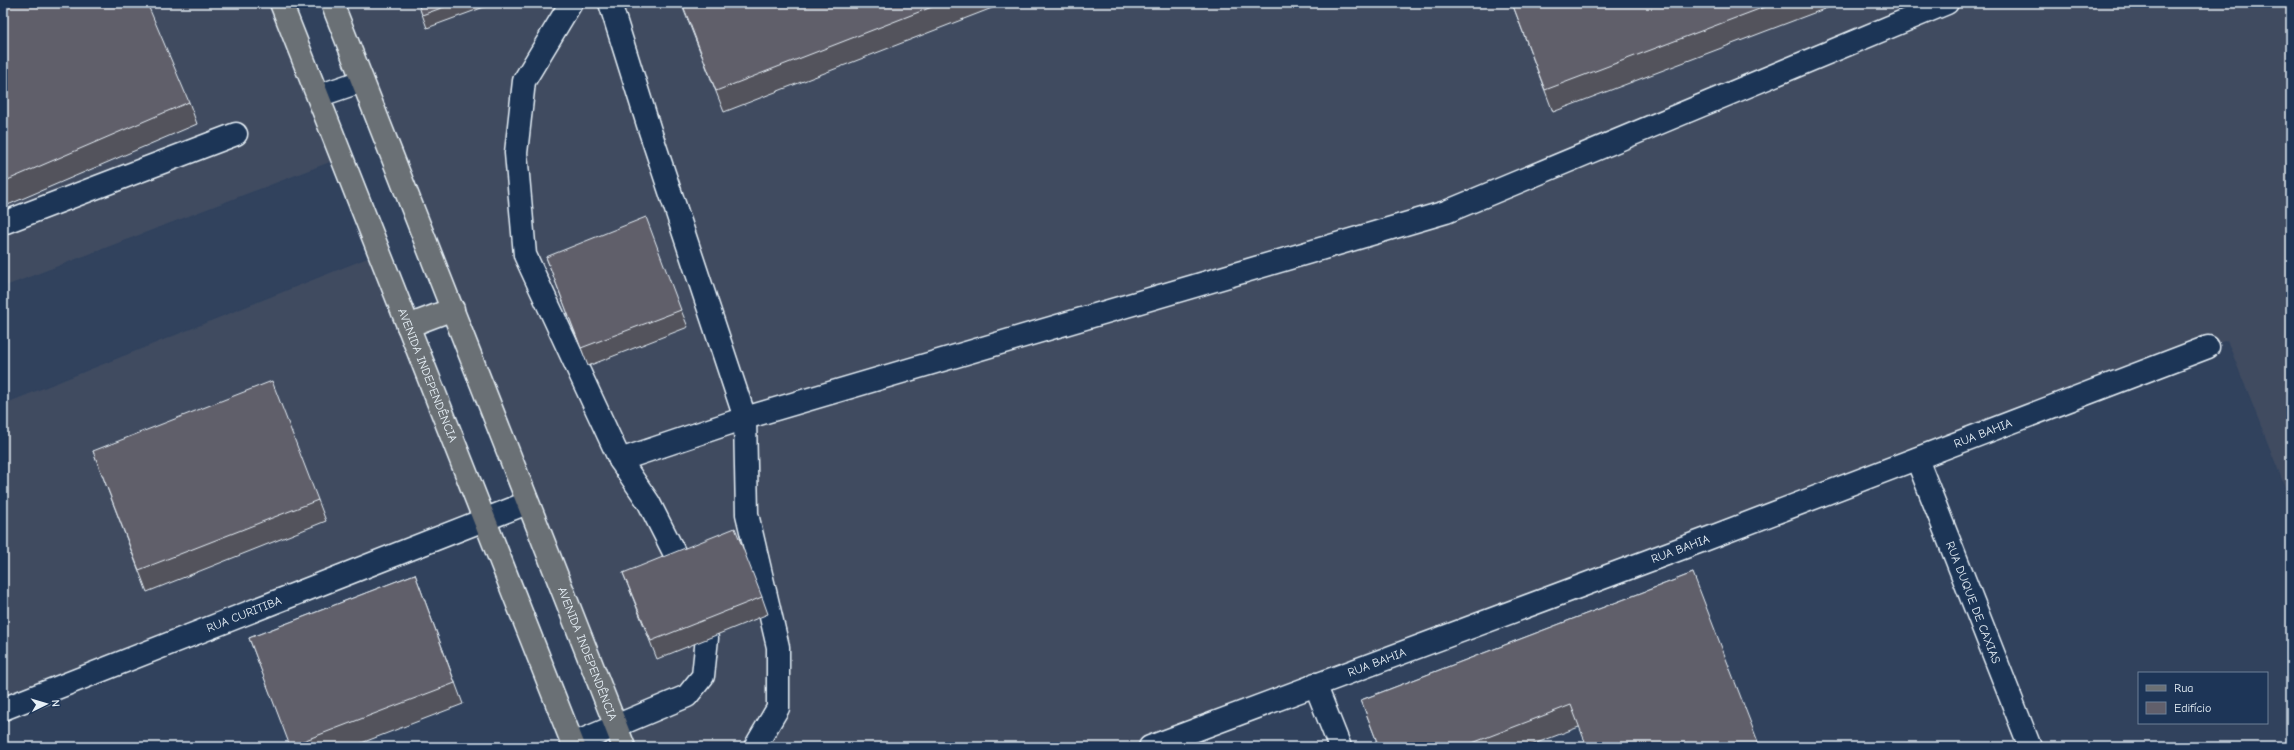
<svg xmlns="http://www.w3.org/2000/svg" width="2294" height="750" font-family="'Comic Neue',sans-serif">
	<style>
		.built { fill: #3f4b61 }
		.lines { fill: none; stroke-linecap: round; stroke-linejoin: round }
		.minor-casing { stroke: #e8f1f8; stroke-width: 25 }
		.major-casing { stroke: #e8f1f8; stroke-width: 25 }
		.minor { stroke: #1d3557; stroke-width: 22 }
		.major { stroke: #6b7074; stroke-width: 22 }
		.wall { fill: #53525c; stroke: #e8f1f8 }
		.building { fill: #615f6b; stroke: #e8f1f8 }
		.labels { text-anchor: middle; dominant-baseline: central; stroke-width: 3; stroke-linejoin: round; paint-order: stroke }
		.street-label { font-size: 12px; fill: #e8f1f8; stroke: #1d3557 }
	</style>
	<rect width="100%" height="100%" fill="#31425d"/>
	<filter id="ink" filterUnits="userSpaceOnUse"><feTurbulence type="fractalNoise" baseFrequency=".025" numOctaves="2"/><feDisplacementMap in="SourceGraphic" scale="8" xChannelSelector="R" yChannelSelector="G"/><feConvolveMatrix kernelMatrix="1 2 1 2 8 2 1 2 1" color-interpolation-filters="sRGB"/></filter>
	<g filter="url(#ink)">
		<g class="built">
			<path d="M57,3H281L343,157L3,287V26Z"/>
			<path d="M332,3H2291V502L2227,340L1150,747H624Z"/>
			<path d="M380,253L486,520L3,709V402L4,404Z"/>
		</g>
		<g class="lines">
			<g class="minor-casing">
				<g id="minor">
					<path d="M571,3L524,81L516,153L525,255L620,460L649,503L683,570"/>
					<path d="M610,3L650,131L745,418L747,514L778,647V708L755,747"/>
					<path d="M318,96L362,81"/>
					<path d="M3,223L236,134"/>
					<path id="s1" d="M1917,459L2030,747"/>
					<path d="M620,460L745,418L1446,212L1947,3"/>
					<path d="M1315,684L1340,747"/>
					<path id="s2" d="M3,709L527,503"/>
					<path d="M573,744L687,696L703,676L707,638"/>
					<path id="s3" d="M1150,747L1704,540L2208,347"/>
				</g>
			</g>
			<g class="major-casing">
				<g id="major">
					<path id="s4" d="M281,3L574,747"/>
					<path id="s5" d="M332,3L624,747"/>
					<path d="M408,326L453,309"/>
				</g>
			</g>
			<use href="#minor" class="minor"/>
			<use href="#major" class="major"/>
		</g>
		<g class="wall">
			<path d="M3,3L189,102L197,124L3,207Z"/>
			<path d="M418,3H495L427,28Z"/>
			<path d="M681,3H1005L724,112Z"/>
			<path d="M1512,3H1840L1553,112Z"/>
			<path d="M546,257L681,310L688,327L588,366Z"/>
			<path d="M93,451L318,500L326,521L147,592Z"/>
			<path d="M623,573L762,597L768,614L657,659Z"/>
			<path d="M1693,573L1579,727L1526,747H1379L1361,700Z"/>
			<path d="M415,574L463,704L351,747H291L249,638Z"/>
		</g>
		<g class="building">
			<path d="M3,3H147L189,102L3,182Z"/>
			<path d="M418,3H455L422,15Z"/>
			<path d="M682,3H942L716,91Z"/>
			<path d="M1512,3H1775L1545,90Z"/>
			<path d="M646,217L681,310L581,348L546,257Z"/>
			<path d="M272,381L318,500L139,570L93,451Z"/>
			<path d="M735,528L762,597L651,641L623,573Z"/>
			<path d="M1693,573L1760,747H1587L1571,705L1462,747H1379L1361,700Z"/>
			<path d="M415,574L455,683L290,746L249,638Z"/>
		</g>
	</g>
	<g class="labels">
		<g class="street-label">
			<text stroke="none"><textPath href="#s4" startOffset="400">AVENIDA INDEPENDÊNCIA</textPath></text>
			<text stroke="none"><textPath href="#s3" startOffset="890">RUA BAHIA</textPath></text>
			<text stroke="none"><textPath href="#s3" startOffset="566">RUA BAHIA</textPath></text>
			<text stroke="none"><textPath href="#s1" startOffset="154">RUA DUQUE DE CAXIAS</textPath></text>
			<text stroke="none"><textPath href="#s2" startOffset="259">RUA CURITIBA</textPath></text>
			<text stroke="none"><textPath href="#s5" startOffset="699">AVENIDA INDEPENDÊNCIA</textPath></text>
			<text stroke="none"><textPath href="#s3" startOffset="242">RUA BAHIA</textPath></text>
		</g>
	</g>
	<rect width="2294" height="750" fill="none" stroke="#1d3557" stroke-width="16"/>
	<rect x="8" y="8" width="2278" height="734" fill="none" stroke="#e8f1f8" stroke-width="1.5" filter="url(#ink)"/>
	<rect x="2138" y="672" width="130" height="52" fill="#1d3557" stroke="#6e8097"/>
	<rect x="2146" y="685" width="20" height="6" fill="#6b7074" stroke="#6e8097"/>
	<text x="2174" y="692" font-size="12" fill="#e8f1f8">Rua</text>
	<rect x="2146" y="702" width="20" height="12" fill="#615f6b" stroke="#6e8097"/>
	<text x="2174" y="712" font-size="12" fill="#e8f1f8">Edifício</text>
	<g transform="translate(46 704) rotate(85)" stroke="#1d3557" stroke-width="3" paint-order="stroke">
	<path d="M0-3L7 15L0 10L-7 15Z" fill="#e8f1f8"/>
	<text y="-6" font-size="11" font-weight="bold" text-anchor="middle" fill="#e8f1f8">N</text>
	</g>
</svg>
